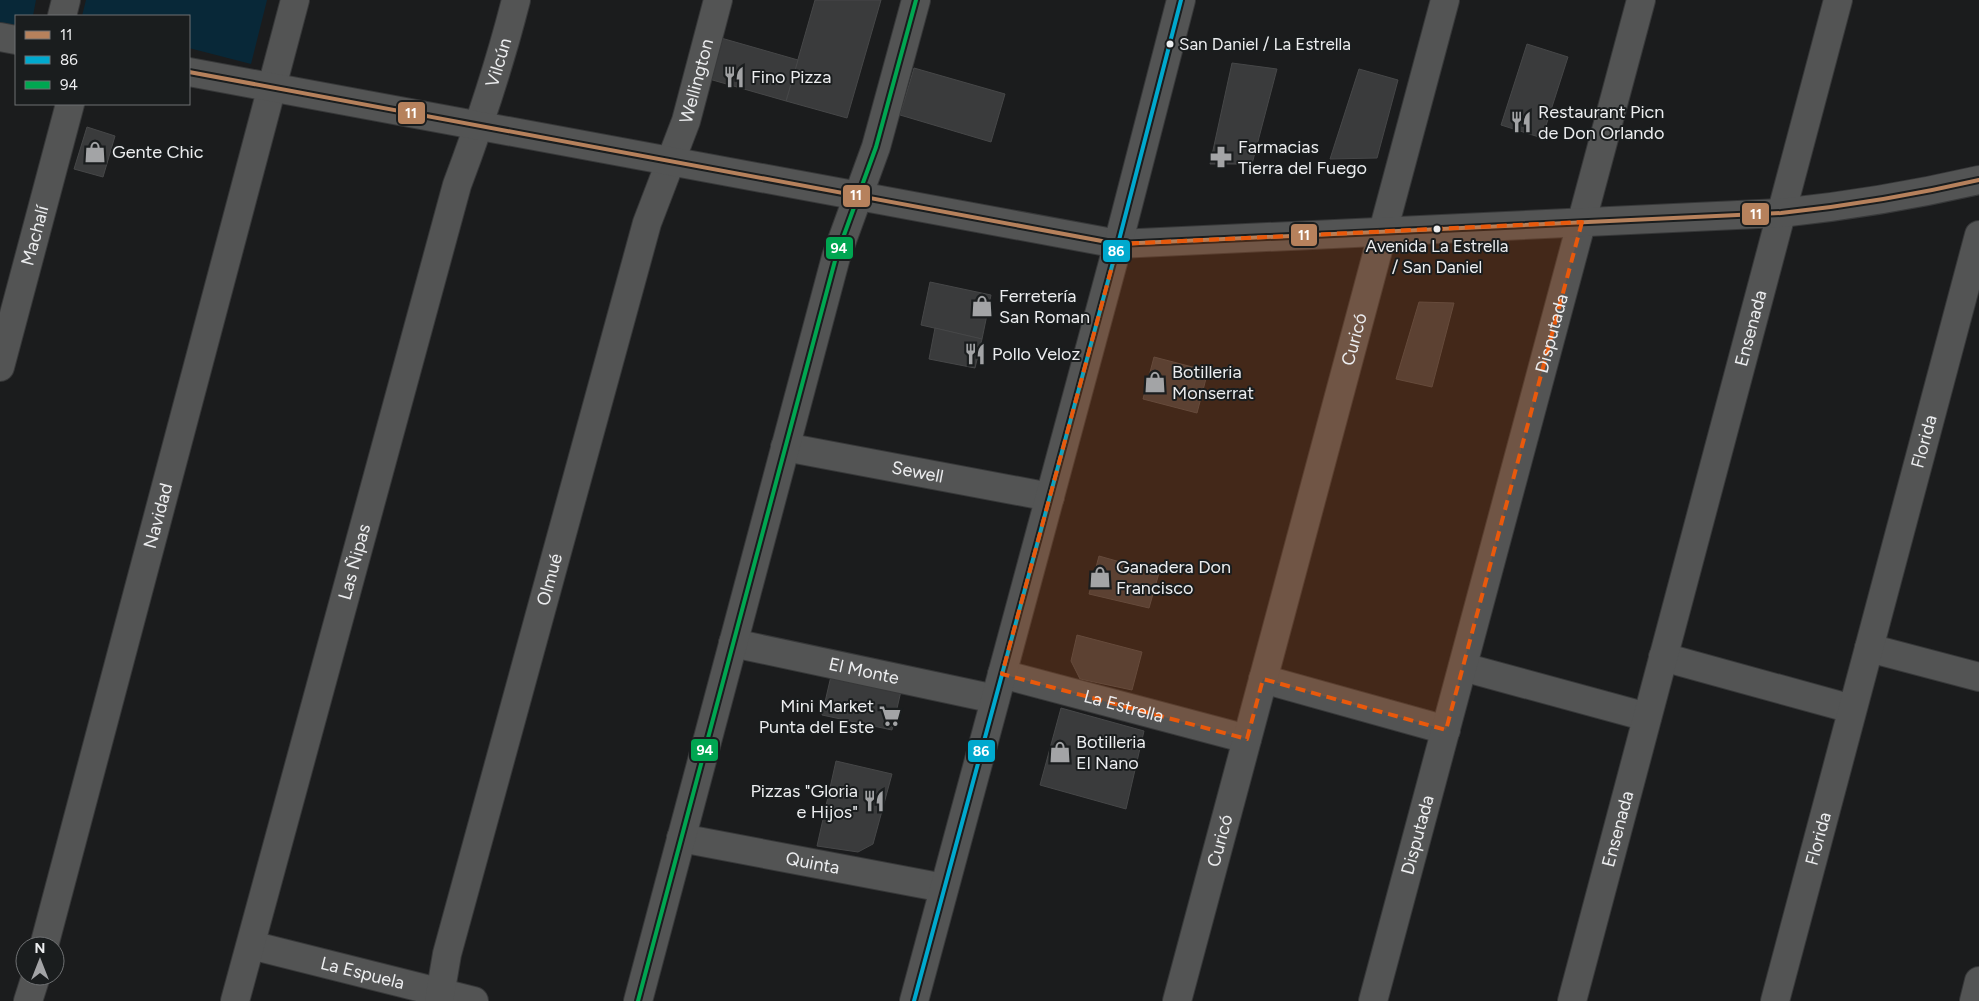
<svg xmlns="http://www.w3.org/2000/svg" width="1979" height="1001" font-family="Figtree,sans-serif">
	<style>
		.green { fill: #082838 }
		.building { fill: #3a3b3c; stroke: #464748 }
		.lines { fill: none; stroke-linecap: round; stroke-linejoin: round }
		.street-casing { stroke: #373839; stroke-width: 30 }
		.secondary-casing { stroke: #373839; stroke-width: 30 }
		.street { stroke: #535454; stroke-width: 28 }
		.secondary { stroke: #535454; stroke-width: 28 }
		.bus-1-casing { stroke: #1a1d1e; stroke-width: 8 }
		.bus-2-casing { stroke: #1a1d1e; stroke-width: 8 }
		.bus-3-casing { stroke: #1a1d1e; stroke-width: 8 }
		.bus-1 { stroke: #b6815c; stroke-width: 4 }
		.bus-2 { stroke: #00a9ce; stroke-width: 4 }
		.bus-3 { stroke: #00a651; stroke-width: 4 }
		.marked { fill: #e8590c; fill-opacity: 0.2; stroke: #e8590c; stroke-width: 4; stroke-dasharray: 10 6; stroke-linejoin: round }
		.bus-dot { fill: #ecedef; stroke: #1a1d1e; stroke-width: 2 }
		.labels { text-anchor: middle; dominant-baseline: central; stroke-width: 4; stroke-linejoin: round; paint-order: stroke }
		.bus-label { font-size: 17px; fill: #ecedef; stroke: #1a1d1e; text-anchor: start }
		.street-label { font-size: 18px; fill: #ecedef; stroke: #1a1d1e }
		.poi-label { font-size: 18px; fill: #ecedef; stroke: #1a1d1e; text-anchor: start }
		.line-badge { stroke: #1a1d1e; stroke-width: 2 }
		.badge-label { font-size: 14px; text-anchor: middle; font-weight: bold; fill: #fff }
	</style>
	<rect width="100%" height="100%" fill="#1b1c1d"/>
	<g class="green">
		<path d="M0,0H36L33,16H16V27L0,23Z"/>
		<path d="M86,0H267L251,64L189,48V16H82Z"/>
	</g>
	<g class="building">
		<path d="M815,0H881L847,118L786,101Z"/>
		<path d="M721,38L798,60L786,101L709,79Z"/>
		<path d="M1527,44L1568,57L1542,138L1501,125Z"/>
		<path d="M1232,63L1277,69L1252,164H1210Z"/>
		<path d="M914,68L1005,94L991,142L900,115Z"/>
		<path d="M1359,69L1398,80L1377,158L1330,159Z"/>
		<path d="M87,127L115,136L103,177L74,169Z"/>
		<path d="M930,282L991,295L982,339L921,325Z"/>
		<path d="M1419,302L1454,303L1432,387L1396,379Z"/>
		<path d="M935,328L982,339L975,368L929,359Z"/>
		<path d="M1154,357L1208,371L1197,413L1143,399Z"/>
		<path d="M1099,556L1159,573L1149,608L1089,594Z"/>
		<path d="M1077,635L1142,652L1132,690L1080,679L1071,661Z"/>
		<path d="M831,676L901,691L892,730L822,715Z"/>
		<path d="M1061,708L1144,731L1126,809L1040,785Z"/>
		<path d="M836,761L892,774L873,844L858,852L817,846Z"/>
	</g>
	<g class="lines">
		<g class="street-casing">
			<g id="street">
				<path d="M62,16L66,0"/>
				<path id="s1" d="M0,367L70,104"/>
				<path id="s2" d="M785,447L1050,497"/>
				<path id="s3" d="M733,643L995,699"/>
				<path d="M1869,648L1979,677"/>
				<path d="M1663,657L1852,709"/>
				<path d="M1463,667L1647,717"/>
				<path id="s4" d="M1002,674L1247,739"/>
				<path d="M1263,679L1446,730"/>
				<path id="s5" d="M681,838L944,888"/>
				<path id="s6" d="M251,945L474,1001"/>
				<path id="s7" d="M44,946L295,0"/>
				<path d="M28,1001L36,976"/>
				<path id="s8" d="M235,1001L457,185C480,124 500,63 516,0"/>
				<path id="s9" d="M439,1001L447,954L647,223L686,121L718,0"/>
				<path d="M638,1001L836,257L876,147L916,0"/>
				<path id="s10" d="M1177,1001L1445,0"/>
				<path id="s11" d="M1373,1001L1641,0"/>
				<path id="s12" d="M1572,1001L1838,0"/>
				<path id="s13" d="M1775,1001L1979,235"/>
				<path d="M1974,1001L1979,981"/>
			</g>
		</g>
		<g class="secondary-casing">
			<g id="secondary">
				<path d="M0,37L16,40"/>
				<path d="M189,72L1118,244L1781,213C1848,206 1914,195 1979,180"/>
				<path d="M914,1001L1118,244L1181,0"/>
			</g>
		</g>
		<use href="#street" class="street"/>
		<use href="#secondary" class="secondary"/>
		<g class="bus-1-casing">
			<path id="bus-1" d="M189,72L1118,244L1781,213C1848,206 1914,195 1979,180"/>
		</g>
		<g class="bus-2-casing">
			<path id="bus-2" d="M914,1001L1118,244L1181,0"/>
		</g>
		<g class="bus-3-casing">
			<path id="bus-3" d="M638,1001L836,257L876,147L916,0"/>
		</g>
		<use href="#bus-1" class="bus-1"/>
		<use href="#bus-2" class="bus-2"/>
		<use href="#bus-3" class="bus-3"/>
	</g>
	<path class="marked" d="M1582,222L1446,730L1263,679L1247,739L1002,674L1118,244Z"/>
	<defs>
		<g id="restaurant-bare" transform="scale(1.725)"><path d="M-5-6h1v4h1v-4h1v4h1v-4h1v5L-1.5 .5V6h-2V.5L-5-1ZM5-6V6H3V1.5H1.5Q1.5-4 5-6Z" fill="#a3a4a6" stroke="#1a1d1e" stroke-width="2.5" paint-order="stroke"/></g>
		<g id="shop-bare" transform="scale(1.725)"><path d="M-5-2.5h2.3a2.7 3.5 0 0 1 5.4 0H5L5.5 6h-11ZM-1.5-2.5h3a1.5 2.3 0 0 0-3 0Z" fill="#a3a4a6" stroke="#1a1d1e" stroke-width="2.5" paint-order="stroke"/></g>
		<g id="pharmacy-bare" transform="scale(1.725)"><path d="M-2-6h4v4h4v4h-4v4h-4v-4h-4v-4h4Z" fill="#a3a4a6" stroke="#1a1d1e" stroke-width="2.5" paint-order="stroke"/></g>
		<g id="supermarket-bare" transform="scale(1.725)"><path d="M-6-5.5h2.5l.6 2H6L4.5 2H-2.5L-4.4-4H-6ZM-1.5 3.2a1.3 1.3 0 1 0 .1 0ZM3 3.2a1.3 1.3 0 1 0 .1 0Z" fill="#a3a4a6" stroke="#1a1d1e" stroke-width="2.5" paint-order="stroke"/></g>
	</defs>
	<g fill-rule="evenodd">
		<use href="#restaurant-bare" x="734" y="77"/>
		<use href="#restaurant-bare" x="1521" y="122"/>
		<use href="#shop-bare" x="95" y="152"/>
		<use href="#pharmacy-bare" x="1221" y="157"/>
		<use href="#shop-bare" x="982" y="306"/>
		<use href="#restaurant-bare" x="975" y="354"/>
		<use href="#shop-bare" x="1155" y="382"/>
		<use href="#shop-bare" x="1100" y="577"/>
		<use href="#supermarket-bare" x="890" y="716"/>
		<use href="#shop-bare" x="1060" y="752"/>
		<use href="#restaurant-bare" x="874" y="801"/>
	</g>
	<g class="bus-dot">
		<circle cx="1170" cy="44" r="4.5"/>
		<circle cx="1437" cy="229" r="4.5"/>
	</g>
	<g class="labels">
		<g class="bus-label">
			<text x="1179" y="44">San Daniel / La Estrella</text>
			<text x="1437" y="246" text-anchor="middle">Avenida La Estrella<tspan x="1437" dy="21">/ San Daniel</tspan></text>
		</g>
		<g class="street-label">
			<text stroke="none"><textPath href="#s8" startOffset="975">Vilcún</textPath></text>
			<text stroke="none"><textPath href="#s9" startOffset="956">Wellington</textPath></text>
			<text stroke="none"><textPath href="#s1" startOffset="136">Machalí</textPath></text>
			<text stroke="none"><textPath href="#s12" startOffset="696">Ensenada</textPath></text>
			<text stroke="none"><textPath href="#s11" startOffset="691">Disputada</textPath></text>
			<text stroke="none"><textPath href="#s10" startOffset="685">Curicó</textPath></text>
			<text stroke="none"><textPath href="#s13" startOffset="579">Florida</textPath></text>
			<text stroke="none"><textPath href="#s2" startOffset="135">Sewell</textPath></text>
			<text stroke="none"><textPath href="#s7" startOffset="445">Navidad</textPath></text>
			<text stroke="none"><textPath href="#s8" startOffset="455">Las Ñipas</textPath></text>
			<text stroke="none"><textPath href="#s9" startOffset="436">Olmué</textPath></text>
			<text stroke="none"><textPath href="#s3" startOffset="134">El Monte</textPath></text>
			<text stroke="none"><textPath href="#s4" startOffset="126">La Estrella</textPath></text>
			<text stroke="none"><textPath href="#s12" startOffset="178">Ensenada</textPath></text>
			<text stroke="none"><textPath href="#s11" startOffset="172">Disputada</textPath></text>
			<text stroke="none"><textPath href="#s13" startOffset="168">Florida</textPath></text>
			<text stroke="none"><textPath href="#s10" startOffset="166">Curicó</textPath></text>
			<text stroke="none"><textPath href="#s5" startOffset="134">Quinta</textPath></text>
			<text stroke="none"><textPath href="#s6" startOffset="115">La Espuela</textPath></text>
		</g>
		<g class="poi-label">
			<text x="751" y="77">Fino Pizza</text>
			<text x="1538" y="112">Restaurant Picn<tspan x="1538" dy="21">de Don Orlando</tspan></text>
			<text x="1238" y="147">Farmacias<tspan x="1238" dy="21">Tierra del Fuego</tspan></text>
			<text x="112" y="152">Gente Chic</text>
			<text x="999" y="296">Ferretería<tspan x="999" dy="21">San Roman</tspan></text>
			<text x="992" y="354">Pollo Veloz</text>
			<text x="1172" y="372">Botilleria<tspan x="1172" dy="21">Monserrat</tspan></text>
			<text x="1116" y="567">Ganadera Don<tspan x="1116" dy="21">Francisco</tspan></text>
			<text x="874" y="706" text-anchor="end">Mini Market<tspan x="874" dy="21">Punta del Este</tspan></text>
			<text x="1076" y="742">Botilleria<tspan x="1076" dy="21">El Nano</tspan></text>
			<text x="858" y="791" text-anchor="end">Pizzas "Gloria<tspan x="858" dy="21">e Hijos"</tspan></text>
		</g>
	</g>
	<g class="line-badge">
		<rect x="397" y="101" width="29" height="24" rx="5" fill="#b6815c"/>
		<rect x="842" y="184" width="29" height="24" rx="5" fill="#b6815c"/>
		<rect x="1741" y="202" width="29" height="24" rx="5" fill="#b6815c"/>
		<rect x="1290" y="223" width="28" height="24" rx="5" fill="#b6815c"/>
		<rect x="825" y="236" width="29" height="24" rx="5" fill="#00a651"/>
		<rect x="1102" y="239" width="29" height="24" rx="5" fill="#00a9ce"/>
		<rect x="690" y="738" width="29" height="24" rx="5" fill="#00a651"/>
		<rect x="967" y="739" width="29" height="24" rx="5" fill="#00a9ce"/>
	</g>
	<g class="badge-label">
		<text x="411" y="118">11</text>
		<text x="856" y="200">11</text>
		<text x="1756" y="219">11</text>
		<text x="1304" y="240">11</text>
		<text x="839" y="253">94</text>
		<text x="1116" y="256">86</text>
		<text x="705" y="755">94</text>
		<text x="981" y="756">86</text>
	</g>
	<rect x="15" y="15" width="175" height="90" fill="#1a1d1e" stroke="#6e7072"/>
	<rect x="25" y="31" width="25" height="8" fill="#b6815c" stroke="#6e7072"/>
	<text x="60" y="40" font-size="15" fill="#ecedef">11</text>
	<rect x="25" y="56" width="25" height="8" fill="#00a9ce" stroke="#6e7072"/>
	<text x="60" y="65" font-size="15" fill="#ecedef">86</text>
	<rect x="25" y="81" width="25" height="8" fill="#00a651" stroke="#6e7072"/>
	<text x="60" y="90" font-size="15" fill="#ecedef">94</text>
	<g transform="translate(40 961)"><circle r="24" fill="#1a1d1e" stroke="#6e7072"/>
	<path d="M0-4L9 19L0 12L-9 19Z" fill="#a3a4a6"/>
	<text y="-8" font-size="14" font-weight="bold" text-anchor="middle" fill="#ecedef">N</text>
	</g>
</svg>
